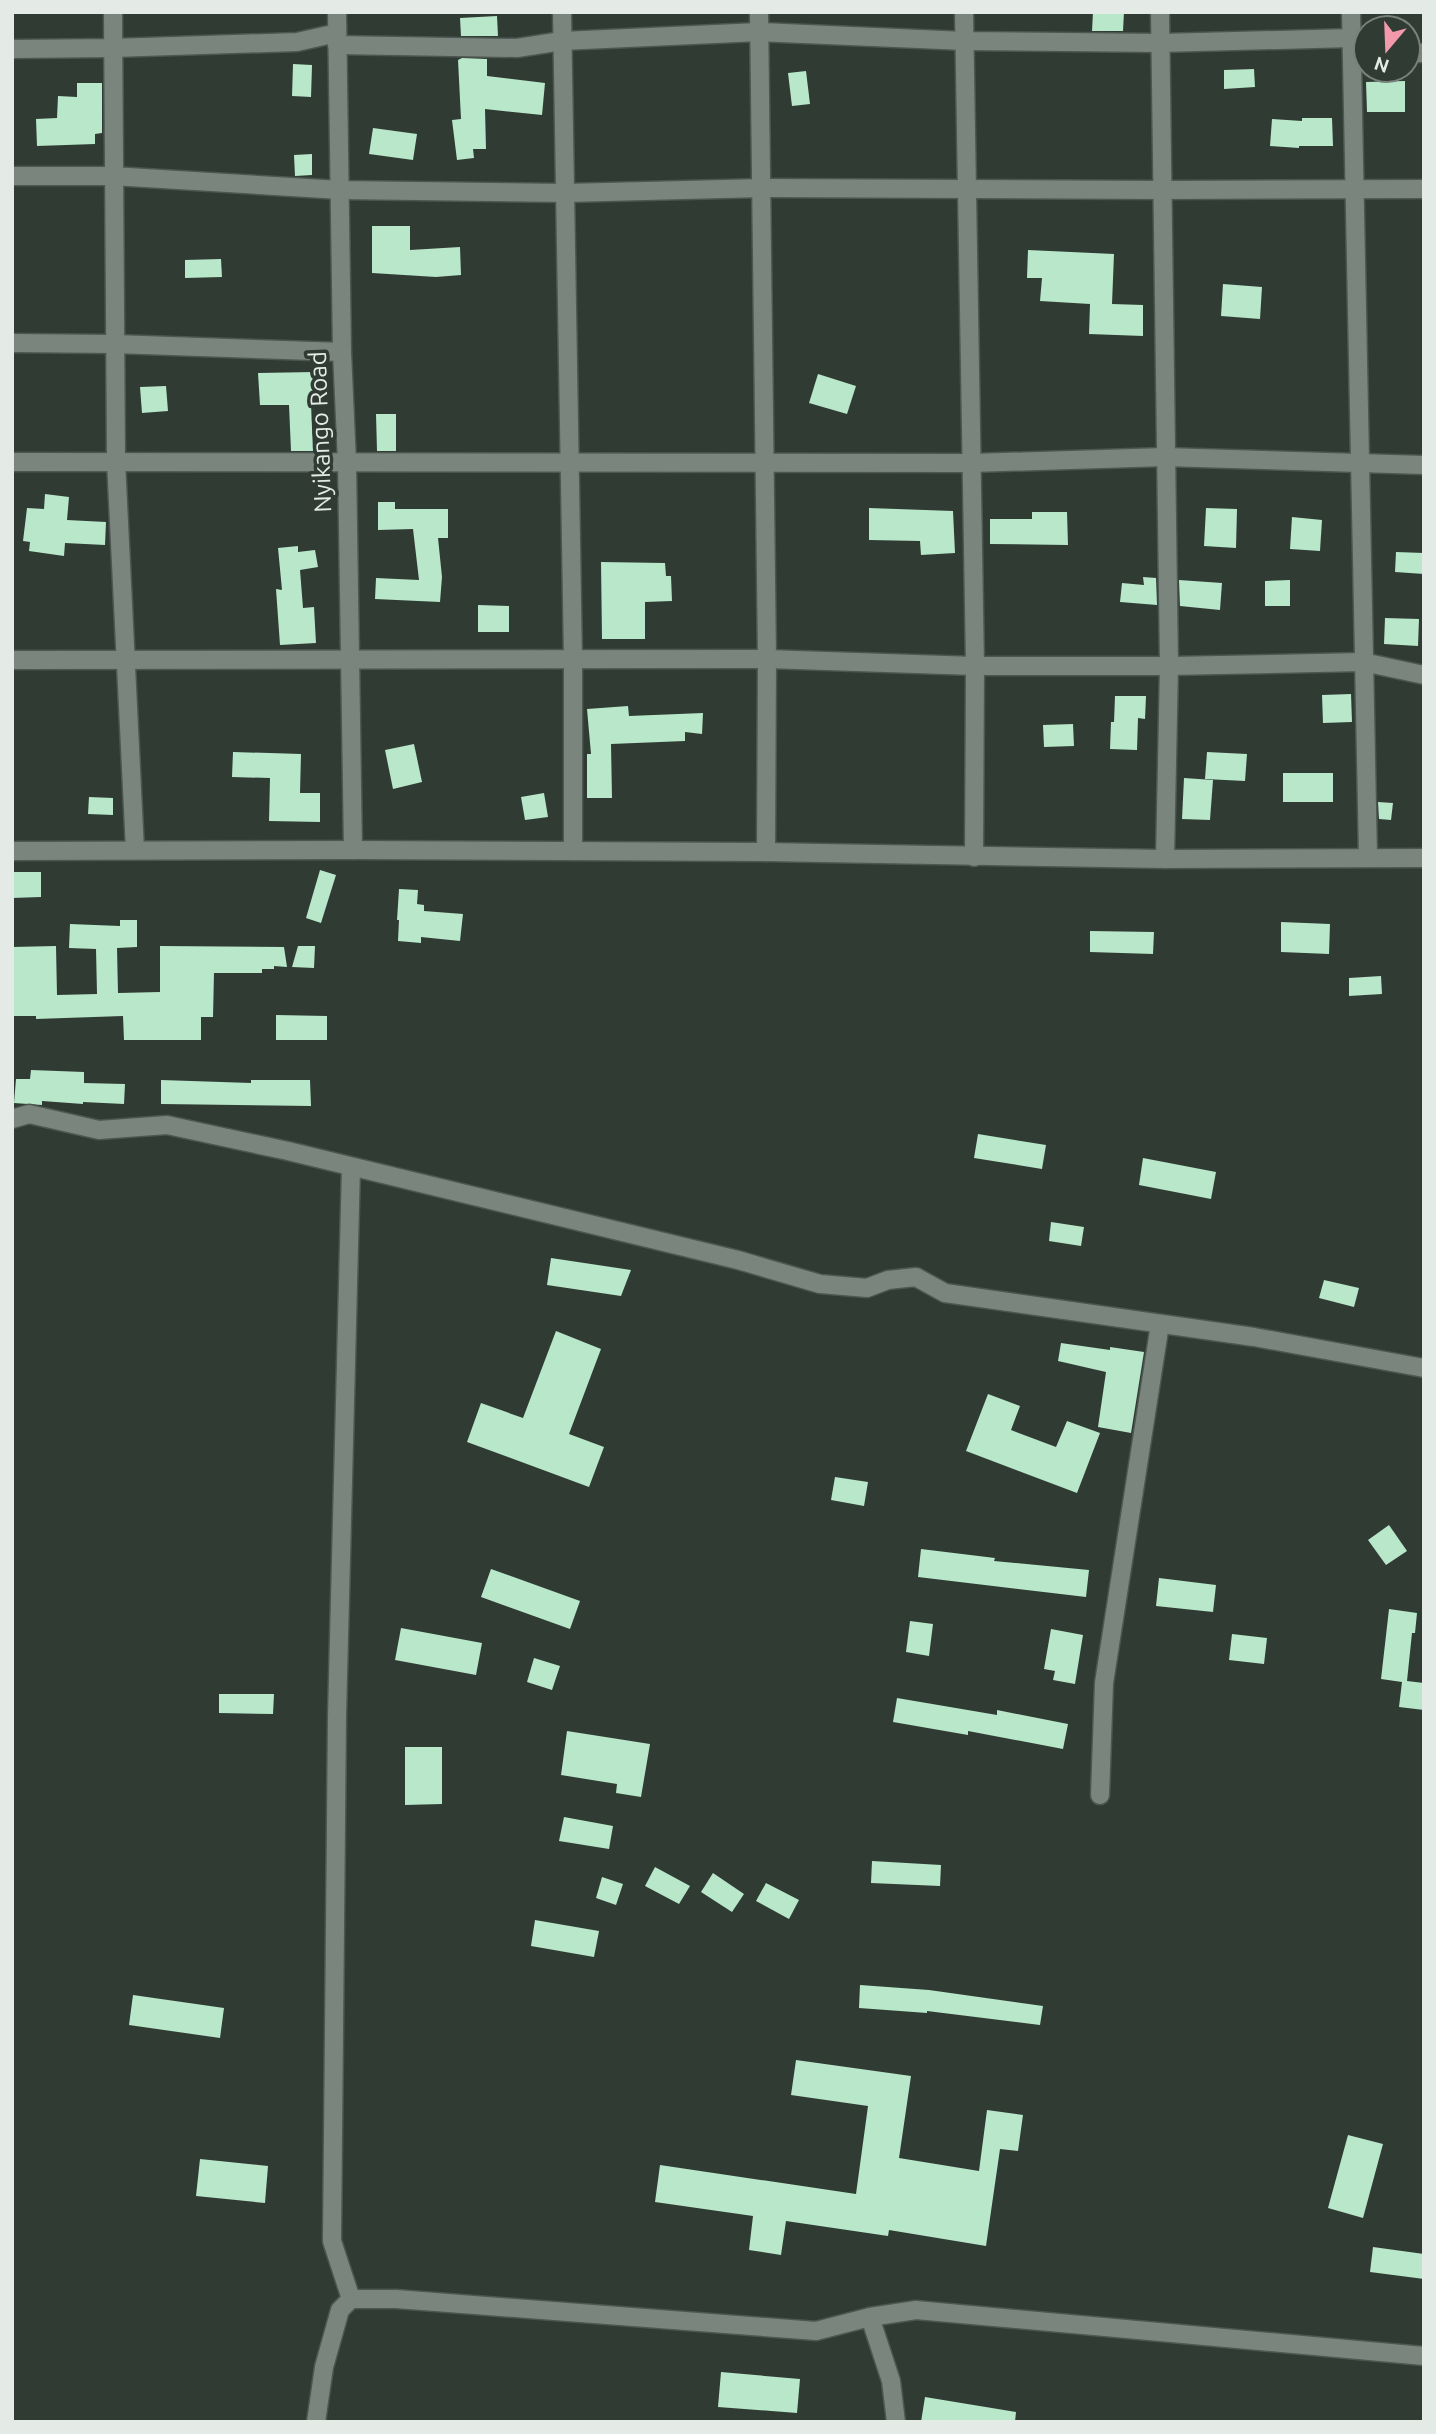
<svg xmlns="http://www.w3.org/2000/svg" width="1436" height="2434" font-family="Ubuntu,sans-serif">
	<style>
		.building { fill: #b8e7c9 }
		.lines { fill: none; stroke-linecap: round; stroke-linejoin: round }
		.minor-casing { stroke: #4d5651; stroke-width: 21 }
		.minor { stroke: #79857d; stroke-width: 18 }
		.labels { text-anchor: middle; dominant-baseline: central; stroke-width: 7; stroke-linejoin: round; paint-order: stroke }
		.street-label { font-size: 24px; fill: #e4ebe6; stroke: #303b34 }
	</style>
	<rect width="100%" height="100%" fill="#303b34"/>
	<g class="building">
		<path d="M1093,12H1124L1123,31H1092Z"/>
		<path d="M497,16L498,36H461L460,18Z"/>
		<path d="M462,58L487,59V76L545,83L542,115L485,109L486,149H473L474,158L457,160L452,120L461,119L458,60Z"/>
		<path d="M293,64L312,65L311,97L292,96Z"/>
		<path d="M1254,69L1255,87L1224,89V70Z"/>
		<path d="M806,71L810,104L792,106L788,73Z"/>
		<path d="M1405,81V112H1367L1366,82Z"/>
		<path d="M77,83H102V133L95,134V144L37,146L36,119L57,118L58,96L77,97Z"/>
		<path d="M1302,118H1332L1333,146H1299V148L1270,146L1272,119L1302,121Z"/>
		<path d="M373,128L417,134L413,160L369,154Z"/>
		<path d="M312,154V175L295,176L294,155Z"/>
		<path d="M372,226H410V250L460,247L461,275L436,277L372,273Z"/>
		<path d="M1028,250L1114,254L1112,304L1143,305V336L1089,334L1090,304L1040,301L1042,278H1027Z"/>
		<path d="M221,259L222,277L185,278V260Z"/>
		<path d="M1223,284L1262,287L1260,319L1221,316Z"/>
		<path d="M314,372L315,404H311L313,451H291L289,405H260L258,373Z"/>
		<path d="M818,374L856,386L847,414L809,403Z"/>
		<path d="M166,386L168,411L142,413L140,387Z"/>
		<path d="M376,414H396V451H377Z"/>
		<path d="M45,494L69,497L67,520L106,522L105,545L65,543L64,556L29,551L30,542L23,541L27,508L44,509Z"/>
		<path d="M378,502H395V509H448V538H438L442,577L440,602L375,599L376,578L419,580L413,529L378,530Z"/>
		<path d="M869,508L953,511L955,553L921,555L920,541L869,540Z"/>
		<path d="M1206,508L1237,509L1236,548L1204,546Z"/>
		<path d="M1032,512H1067L1068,545L990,544V519H1032Z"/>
		<path d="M1292,517L1322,520L1320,551L1290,549Z"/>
		<path d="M298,546V552L315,550L318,567L300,570L303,608L314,607L316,643L280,645L276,589L282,590L278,548Z"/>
		<path d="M1396,552L1424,553V574L1395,572Z"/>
		<path d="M601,562L665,563L666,576H671L672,601L645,602V639H602Z"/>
		<path d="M1143,577L1156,578L1157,605L1120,602L1122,583L1144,585Z"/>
		<path d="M1179,580L1222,583L1220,610L1180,606Z"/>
		<path d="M1290,580V606H1265V581Z"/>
		<path d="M478,605L509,606V632H478Z"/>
		<path d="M1385,618L1419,619L1418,646L1384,644Z"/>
		<path d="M1351,694L1352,722L1323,723L1322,695Z"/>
		<path d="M1115,696H1146L1145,719L1138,718L1137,750L1110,749L1111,722H1114Z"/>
		<path d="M628,706L629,716L703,713L702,734L685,732V741L611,744L612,798H587V754H591L587,709Z"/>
		<path d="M1073,724L1074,746L1044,747L1043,725Z"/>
		<path d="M414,744L422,782L393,789L385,750Z"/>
		<path d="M233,752L301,754L300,793H320V822L269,821L270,778L232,777Z"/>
		<path d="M1207,752L1247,754L1245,781L1205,779Z"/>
		<rect x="1283" y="773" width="50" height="29"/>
		<path d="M1184,778L1213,780L1210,820L1182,819Z"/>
		<path d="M544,793L548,817L525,820L521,797Z"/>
		<path d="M89,797L113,798V815L88,814Z"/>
		<path d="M1378,802L1393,803L1391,820L1379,819Z"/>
		<path d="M320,870L336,875L321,923L306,918Z"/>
		<path d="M12,872H41V897L12,898Z"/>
		<path d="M399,889L418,890L417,904L424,905V911L463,914L460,941L421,937V943L398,941L399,920H397Z"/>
		<path d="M120,920H137V947L117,948L118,993L160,992V946L284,947L287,967L274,966V969H262V973H214L213,1017H201V1040H124L123,1016L36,1019V1016H13L12,947L56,946L57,995L97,994L96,949L69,948L70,924L120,926Z"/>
		<path d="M1281,922L1330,924L1329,954L1281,952Z"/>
		<path d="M1090,931L1154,932L1153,954L1090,952Z"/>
		<path d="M298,946H315L314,968L292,967Z"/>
		<path d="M1381,976L1382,994L1349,996V978Z"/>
		<path d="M276,1015L327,1016V1040H276Z"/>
		<path d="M31,1070L84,1072V1083L125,1084L124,1104L83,1102V1104L42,1101V1105L14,1103L16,1079H30Z"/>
		<path d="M161,1080L251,1083V1080H310L311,1106L161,1104Z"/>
		<path d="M978,1134L1046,1145L1042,1169L974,1158Z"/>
		<path d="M1143,1158L1216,1172L1211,1199L1139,1185Z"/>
		<path d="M1051,1222L1084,1227L1081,1246L1049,1241Z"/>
		<path d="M551,1258L631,1270L621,1296L547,1285Z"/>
		<path d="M1324,1280L1359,1288L1354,1307L1319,1298Z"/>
		<path d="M556,1331L601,1349L569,1434L604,1447L589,1487L467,1442L481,1403L523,1418Z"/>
		<path d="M1061,1343L1110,1350V1347L1144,1352L1131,1433L1098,1427L1106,1372L1058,1361Z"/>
		<path d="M988,1394L1020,1406L1011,1430L1056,1447L1067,1421L1100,1433L1077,1493L966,1451Z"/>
		<path d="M835,1477L868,1482L864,1506L831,1500Z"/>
		<path d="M1389,1525L1407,1551L1386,1565L1368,1540Z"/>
		<path d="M921,1549L995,1558L994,1561L1089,1570L1086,1597L918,1577Z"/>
		<path d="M491,1569L580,1601L570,1629L481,1597Z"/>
		<path d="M1159,1578L1216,1585L1213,1612L1156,1606Z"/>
		<path d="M1389,1609L1417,1613L1415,1633H1412L1407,1681L1424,1683V1710L1399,1707L1402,1682L1381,1679Z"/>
		<path d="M910,1621L933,1624L929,1656L906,1652Z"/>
		<path d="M401,1628L482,1643L476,1675L395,1660Z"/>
		<path d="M1051,1629L1083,1635L1075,1684L1053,1680L1055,1671L1044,1669Z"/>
		<path d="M1232,1634L1267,1638L1264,1664L1229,1660Z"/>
		<path d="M534,1658L560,1666L552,1690L527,1682Z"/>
		<path d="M219,1694H274L273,1714L219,1713Z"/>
		<path d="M897,1698L997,1715V1710L1068,1724L1063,1749L968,1731V1735L893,1722Z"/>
		<path d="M567,1731L650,1744L641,1797L616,1793L617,1784L561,1775Z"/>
		<path d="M405,1747H442V1804L405,1805Z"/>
		<path d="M564,1817L613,1826L609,1849L559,1841Z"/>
		<path d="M872,1861L941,1865L940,1886L871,1883Z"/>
		<path d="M655,1867L690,1886L679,1904L645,1886Z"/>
		<path d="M713,1873L744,1894L732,1912L701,1892Z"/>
		<path d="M602,1877L623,1884L616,1905L596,1898Z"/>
		<path d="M766,1883L799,1900L789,1919L756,1901Z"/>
		<path d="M535,1920L599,1931L594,1957L531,1946Z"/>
		<path d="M860,1985L929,1990L1043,2006L1040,2025L927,2011V2013L859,2008Z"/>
		<path d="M133,1995L224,2008L220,2038L129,2025Z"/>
		<path d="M796,2060L911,2076L899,2158L979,2171L987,2110L1023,2115L1018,2151L1000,2149L986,2246L889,2230L888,2236L786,2221L781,2255L749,2250L753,2216L655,2202L660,2165L856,2194L868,2106L791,2095Z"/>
		<path d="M1348,2135L1383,2144L1363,2218L1328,2208Z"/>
		<path d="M200,2159L268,2166L265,2203L196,2196Z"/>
		<path d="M1373,2247L1424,2254V2279L1370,2272Z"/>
		<path d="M721,2372L800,2379L797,2413L718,2407Z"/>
		<path d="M925,2397L1016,2412L1015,2422H921Z"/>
	</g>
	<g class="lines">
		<g class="minor-casing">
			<g id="minor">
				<path d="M113,12L116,461L135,850"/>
				<path d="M337,12L342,352L347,462L353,850"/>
				<path d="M562,12L573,659V851"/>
				<path d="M759,12L767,659L766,852"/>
				<path d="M964,12L975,666L974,857"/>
				<path d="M1160,12L1169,666L1165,859"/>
				<path d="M1351,12L1368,857"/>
				<path d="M337,45L517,48L562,41L759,32L965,41L1161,43L1351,38"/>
				<path d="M12,49L113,48L297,42L337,33"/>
				<path d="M1408,53H1424"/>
				<path d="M12,176H112L340,190L566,193L763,188L1163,190L1424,189"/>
				<path d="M12,343L115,344L342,352"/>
				<path d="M12,462L972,463L1165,457L1424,465"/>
				<path d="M12,660L767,659L975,666H1169L1363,662L1424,675"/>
				<path d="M12,851L353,850L766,852L1165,859L1424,858"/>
				<path d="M12,1119L29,1114L99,1130L167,1125L288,1151L738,1260L820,1284L867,1288L888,1280L916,1277L945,1293L1254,1337L1424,1368"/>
				<path d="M1100,1795L1104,1683L1160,1324"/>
				<path d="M351,2299L332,2241L337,1716L351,1167"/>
				<path d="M870,2317L891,2381L896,2422"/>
				<path d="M316,2422L324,2367L340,2310L351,2299H396L816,2331L870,2317L916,2310L1424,2356"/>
			</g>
		</g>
		<use href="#minor" class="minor"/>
	</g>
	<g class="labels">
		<g class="street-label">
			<text transform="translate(320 432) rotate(-92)">Nyikango Road</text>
		</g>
	</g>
	<rect width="1436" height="2434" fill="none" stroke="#e4ebe6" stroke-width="28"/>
	<g transform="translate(1387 49) rotate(199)"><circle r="33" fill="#303b34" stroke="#78817b" stroke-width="2"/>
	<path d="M0-5L12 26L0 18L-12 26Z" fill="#f29aac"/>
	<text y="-10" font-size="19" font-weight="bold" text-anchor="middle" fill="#e4ebe6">N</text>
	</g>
</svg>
